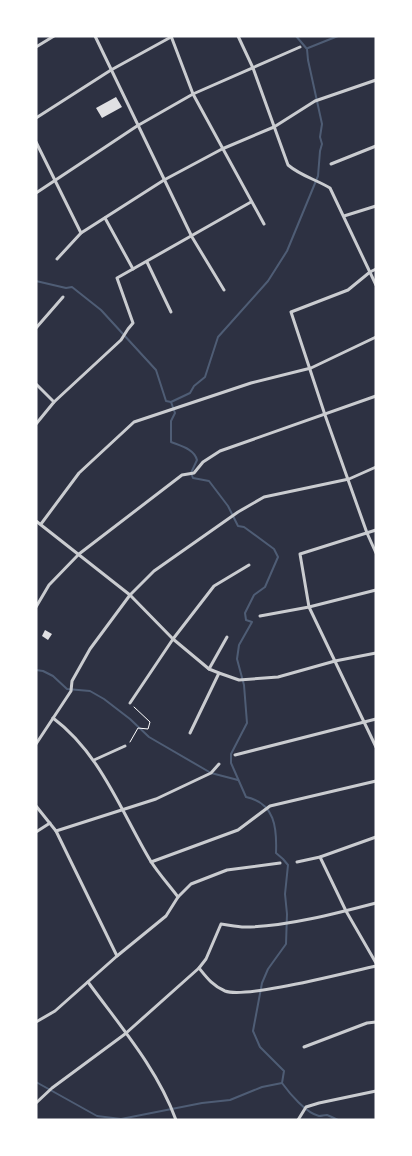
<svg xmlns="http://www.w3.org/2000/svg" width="412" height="1156" font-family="Signika,sans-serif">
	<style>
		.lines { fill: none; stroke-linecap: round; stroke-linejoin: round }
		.stream { stroke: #4f5d75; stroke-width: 2 }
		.building { fill: #e0e0e3 }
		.path { stroke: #fff; stroke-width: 1 }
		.minor { stroke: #caccd0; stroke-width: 3 }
	</style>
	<rect width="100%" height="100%" fill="#2d3142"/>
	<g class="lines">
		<g class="stream">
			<path d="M308,48L338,36"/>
			<path d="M36,281L66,288L72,287L101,310L156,370L166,401L171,402"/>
			<path d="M171,402L175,413L171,421V442C181,446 194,449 197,460L191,473L193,478L209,481L228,506L238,526L244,527L274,549L278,557L265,587L254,595L245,613L246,620L252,622L239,645L237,659L244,685L247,723L231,754V763L246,797C275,803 277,828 276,853L283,859L288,865L285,894L287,914L286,944L268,969L262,983L253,1031L260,1047L284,1071L282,1083"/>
			<path d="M171,402L190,393L194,386L205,377L218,337L268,281L287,251L318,176L320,151L322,144L320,137L322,124L308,60L307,49L296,36"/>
			<path d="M36,670L43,671L53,676L67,689L90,691L104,699L130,719L149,737L211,773L238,780"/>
			<path d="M36,1082L97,1116L121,1119L202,1103L230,1100L262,1087L282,1083"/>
			<path d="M282,1083C290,1094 306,1113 319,1116C322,1116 324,1115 327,1115C330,1116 334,1118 338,1120"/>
		</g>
	</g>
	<g class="building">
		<path d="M116,97L122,107L102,118L96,108Z"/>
		<path d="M45,630L52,634L48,640L42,636Z"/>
	</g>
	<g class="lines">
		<path class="path" d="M130,742L138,728L148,729L150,722L134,707"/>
		<g class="minor">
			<path d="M95,36L192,237L224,290"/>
			<path d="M171,36L193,94L264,224"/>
			<path d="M238,36L253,68L288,165C301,176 315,179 330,188L376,285"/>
			<path d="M36,47L54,36"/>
			<path d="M36,118L111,70L171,37"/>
			<path d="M36,142L81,233"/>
			<path d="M331,164L376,146"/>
			<path d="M36,193L137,126L193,94L300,47"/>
			<path d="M344,216L376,206"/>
			<path d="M105,218L133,269"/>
			<path d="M57,259L81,233L164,180L222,149L274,127L315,101L376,80"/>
			<path d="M147,262L171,312"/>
			<path d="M376,269L370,272L348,290L291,312L325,415L367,533L376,553"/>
			<path d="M36,328L63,297"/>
			<path d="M36,384L54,402"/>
			<path d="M36,424L54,402L121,340L128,329L133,323L117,278L251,202"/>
			<path d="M36,521L130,595L173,639L209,669L219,673L239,680L278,677L335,661L376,653"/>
			<path d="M41,524L79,473L134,422L251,383L311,368L376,337"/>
			<path d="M376,530L300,554L309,607L376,747"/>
			<path d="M36,607L49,585L79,554L182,475L194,473L203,462L220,451L376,396"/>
			<path d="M260,616L309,607L376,590"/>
			<path d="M209,669L227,637"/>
			<path d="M130,703L173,639L214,586L249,565"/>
			<path d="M53,718C100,753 121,811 150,860C158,873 169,885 178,897"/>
			<path d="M190,733L219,673"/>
			<path d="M36,744L71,691L72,681L90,649L130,595L154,571L238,512L264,497L349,479L376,467"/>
			<path d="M235,755L376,719"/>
			<path d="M94,760L125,746"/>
			<path d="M36,806L56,831L117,956"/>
			<path d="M56,831L156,799L211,773L219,764"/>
			<path d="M36,832L50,823"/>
			<path d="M320,857L346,911L376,963"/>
			<path d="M151,862L238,830L270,806L376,781"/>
			<path d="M297,862L320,857L376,837"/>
			<path d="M199,968C207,978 213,986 225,991C246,999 348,972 376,966"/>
			<path d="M88,982C120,1026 157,1068 176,1120"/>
			<path d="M36,1022L55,1011L117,956L166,916L178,897L191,884L227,870L280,863"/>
			<path d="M304,1047L367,1023L376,1022"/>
			<path d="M36,1103L52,1088L125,1034L199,968L206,959L221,924C229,925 237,927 245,927C284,927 338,913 376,903"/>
			<path d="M298,1120L306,1107L319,1103L376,1091"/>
		</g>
	</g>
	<rect width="412" height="1156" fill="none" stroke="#ffffff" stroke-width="75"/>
</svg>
